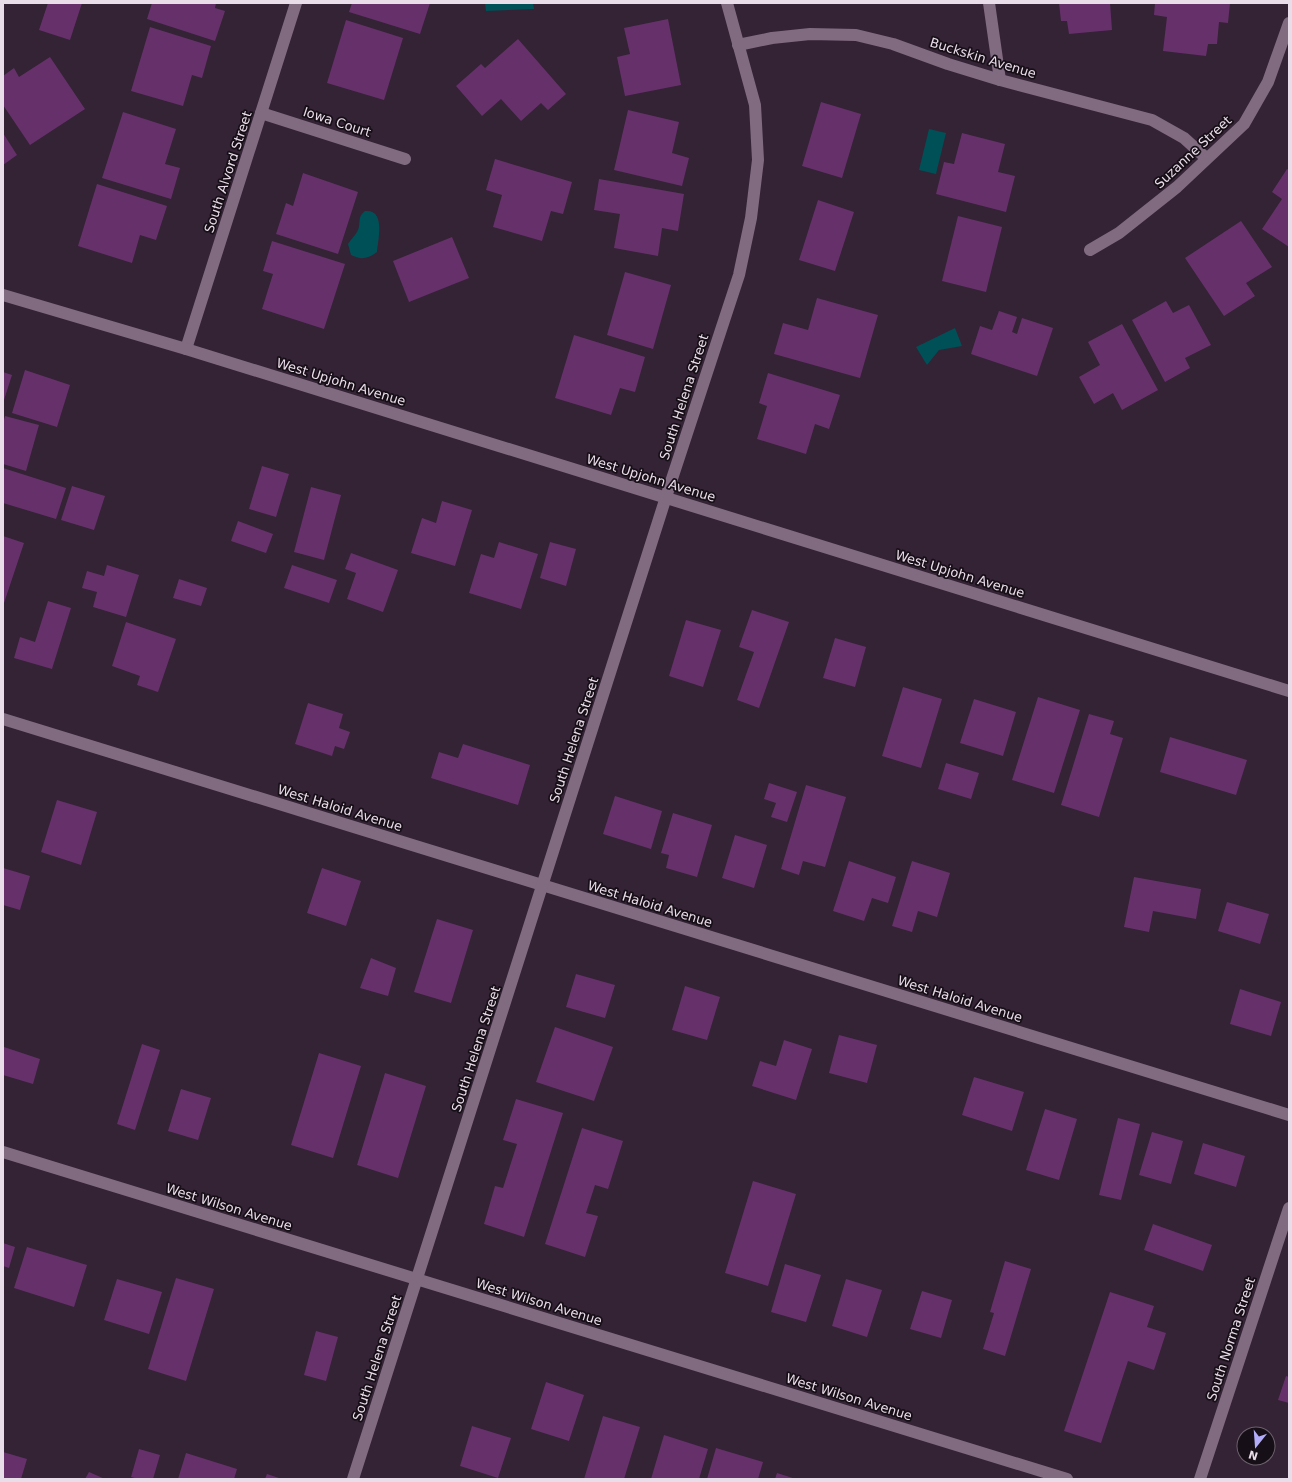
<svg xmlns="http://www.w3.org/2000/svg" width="1292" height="1482" font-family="'DejaVu Sans',sans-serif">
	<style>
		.water { fill: #005057 }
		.building { fill: #66306b }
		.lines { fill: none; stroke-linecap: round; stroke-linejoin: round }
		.minor { stroke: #806b81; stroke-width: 12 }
		.tertiary { stroke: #806b81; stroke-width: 12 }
		.secondary { stroke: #806b81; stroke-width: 12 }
		.labels { text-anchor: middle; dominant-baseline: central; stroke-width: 3.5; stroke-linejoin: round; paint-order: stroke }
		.street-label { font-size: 13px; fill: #e9ddea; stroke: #170f17 }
	</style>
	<rect width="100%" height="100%" fill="#342235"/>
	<g class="water">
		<path d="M485,3H533L534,9L486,11Z"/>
		<path d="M929,129L946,133L936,174L919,170Z"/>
		<path d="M365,211C386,209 378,239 377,252C368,259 361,260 351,255L348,244C351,239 356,235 358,230C361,222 357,217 365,211Z"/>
		<path d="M955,328L962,346L939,350L927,365L916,347Z"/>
	</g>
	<g class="building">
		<path d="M48,3H82L70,40L39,30Z"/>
		<path d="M152,3H216L215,8L225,11L215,41L147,19Z"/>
		<path d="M352,3H430L420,34L349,12Z"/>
		<path d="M1059,3H1110L1112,30L1069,34L1067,21H1061Z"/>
		<path d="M1155,3H1230L1228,23L1219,22L1217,44H1208L1206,56L1163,51L1167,17L1154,15Z"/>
		<path d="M668,19L681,85L625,96L617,57L630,54L624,28Z"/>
		<path d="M346,20L403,38L384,100L327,83Z"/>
		<path d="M150,27L211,46L202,78L192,75L183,106L131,91Z"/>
		<path d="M518,39L566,94L548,110L541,103L521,121L501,99L482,116L456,86L481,64L485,68Z"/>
		<path d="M50,57L85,109L30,145L3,105V76L14,68L19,77Z"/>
		<path d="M821,102L861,114L842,178L802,166Z"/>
		<path d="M628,110L679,122L672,153L689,158L682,186L614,170Z"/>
		<path d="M123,112L176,129L165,164L180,168L171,199L102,178Z"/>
		<path d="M3,133L17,155L3,165Z"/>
		<path d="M962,133L1005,144L998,172L1015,176L1006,212L936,194L944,162L954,164Z"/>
		<path d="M495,159L572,182L563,214L551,211L542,241L493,227L502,195L486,190Z"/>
		<path d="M1287,169L1289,170V247L1262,229L1282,199L1272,192Z"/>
		<path d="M303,173L358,192L338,254L276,234L286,203L293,206Z"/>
		<path d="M599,179L684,194L678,231L662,228L658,256L614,248L620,214L594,210Z"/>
		<path d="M97,184L167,206L156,240L140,235L132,263L78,246Z"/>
		<path d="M818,200L854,212L835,271L799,260Z"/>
		<path d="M958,216L1002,227L986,292L942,281Z"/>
		<path d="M1241,221L1272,267L1246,283L1255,296L1224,316L1185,258Z"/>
		<path d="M452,237L469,278L409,302L393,261Z"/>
		<path d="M272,241L345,264L324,329L262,309L273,274L263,271Z"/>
		<path d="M625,272L671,285L653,349L607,335Z"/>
		<path d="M817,298L878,315L860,378L774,354L783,323L808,330Z"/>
		<path d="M1166,301L1173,313L1189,305L1211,345L1185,358L1190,368L1165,382L1132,320Z"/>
		<path d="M999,311L1017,317L1012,332L1017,334L1022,318L1053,328L1037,376L971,354L980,326L992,330Z"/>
		<path d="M1122,324L1158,390L1122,410L1113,393L1094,404L1079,377L1100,365L1088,342Z"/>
		<path d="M574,335L645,357L635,392L620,388L611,415L555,398Z"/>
		<path d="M25,370L70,385L57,427L12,413Z"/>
		<path d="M3,372L12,375L3,403Z"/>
		<path d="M768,373L840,395L829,429L815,424L806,454L757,439L767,406L759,403Z"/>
		<path d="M5,416L39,425L26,471L3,464V423Z"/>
		<path d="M262,466L289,474L276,517L249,509Z"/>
		<path d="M3,468L66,488L56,519L3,503Z"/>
		<path d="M72,486L105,496L94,530L61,520Z"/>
		<path d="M311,487L341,495L324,560L294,552Z"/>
		<path d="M442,501L472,510L455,566L411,553L422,518L436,523Z"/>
		<path d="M238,521L273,534L266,553L231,541Z"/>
		<path d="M3,536L24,543L3,606Z"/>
		<path d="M499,542L538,554L521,609L469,593L481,554L494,558Z"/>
		<path d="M550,542L576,549L566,586L540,578Z"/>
		<path d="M351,553L398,570L383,612L347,599L356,573L345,569Z"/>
		<path d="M107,565L139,575L126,617L93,607L97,592L82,588L87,571L104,576Z"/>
		<path d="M292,565L337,580L329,603L284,588Z"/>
		<path d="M179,579L207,588L201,606L173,598Z"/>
		<path d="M48,601L71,608L52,669L14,658L20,637L35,642Z"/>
		<path d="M752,610L789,622L759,708L737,700L754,652L739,647Z"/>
		<path d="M686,620L721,630L703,687L669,676Z"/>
		<path d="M126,622L176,639L158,692L137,685L140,676L112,666Z"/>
		<path d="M835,638L866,647L855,687L823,678Z"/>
		<path d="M903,687L942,699L921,768L882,756Z"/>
		<path d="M1038,697L1080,710L1054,793L1012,780Z"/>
		<path d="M974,699L1016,712L1003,756L960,743Z"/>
		<path d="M308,703L343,714L339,728L350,732L344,749L335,746L332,756L295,744Z"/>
		<path d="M1089,714L1114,721L1110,734L1123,738L1099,817L1061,805Z"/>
		<path d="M1170,737L1247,760L1236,795L1160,772Z"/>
		<path d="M463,744L530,765L518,805L431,778L439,752L458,758Z"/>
		<path d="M946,763L979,773L971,799L938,789Z"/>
		<path d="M769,783L797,792L787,822L771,817L776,803L764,799Z"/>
		<path d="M806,785L846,797L825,867L803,861L799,875L781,869Z"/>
		<path d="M615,796L662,811L651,849L603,834Z"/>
		<path d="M57,800L97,812L81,865L41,852Z"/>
		<path d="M673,813L712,825L697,877L666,868L669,855L661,853Z"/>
		<path d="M735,835L767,845L754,888L722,878Z"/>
		<path d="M849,861L896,877L888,903L872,898L864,921L833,911Z"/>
		<path d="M912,861L950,873L937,917L918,911L912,932L892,926Z"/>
		<path d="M3,868L30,876L20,910L3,905Z"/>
		<path d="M322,868L361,881L346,926L307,913Z"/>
		<path d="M1134,877L1201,889L1196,919L1153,911L1149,932L1124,927Z"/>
		<path d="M1227,902L1269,914L1260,944L1218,931Z"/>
		<path d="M437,919L473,930L451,1003L414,992Z"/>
		<path d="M371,958L396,968L388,996L360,988Z"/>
		<path d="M576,974L615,985L605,1018L566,1007Z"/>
		<path d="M685,986L720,997L707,1040L672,1030Z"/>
		<path d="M1240,989L1281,1002L1271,1036L1230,1024Z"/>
		<path d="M555,1027L613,1047L594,1101L536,1082Z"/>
		<path d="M839,1035L877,1045L867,1083L829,1073Z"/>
		<path d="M784,1040L812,1049L796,1100L752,1086L760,1061L776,1066Z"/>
		<path d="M142,1044L160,1050L135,1130L117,1124Z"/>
		<path d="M4,1047L40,1059L33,1084L3,1075Z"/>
		<path d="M319,1053L361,1066L333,1158L291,1145Z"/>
		<path d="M385,1073L426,1086L398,1178L357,1165Z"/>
		<path d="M974,1077L1024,1092L1012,1131L962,1115Z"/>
		<path d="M181,1089L211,1098L198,1140L168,1131Z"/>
		<path d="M516,1099L563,1113L524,1237L484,1224L495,1186L503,1188L517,1144L503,1140Z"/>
		<path d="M1045,1109L1077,1119L1059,1180L1026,1170Z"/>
		<path d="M1118,1118L1140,1124L1121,1200L1099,1195Z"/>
		<path d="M582,1128L623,1141L608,1189L595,1185L586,1213L598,1216L585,1257L545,1244Z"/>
		<path d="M1152,1132L1183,1141L1171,1184L1139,1175Z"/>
		<path d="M1203,1143L1245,1156L1236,1187L1194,1174Z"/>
		<path d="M753,1181L796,1194L768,1286L725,1273Z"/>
		<path d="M1153,1224L1212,1245L1203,1271L1144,1250Z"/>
		<path d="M3,1243L15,1247L9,1268L3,1266Z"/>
		<path d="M27,1247L87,1265L74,1307L14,1288Z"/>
		<path d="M1005,1261L1031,1269L1005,1356L983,1349L994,1313L990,1312Z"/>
		<path d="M785,1264L821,1275L806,1322L771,1312Z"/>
		<path d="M176,1278L214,1289L186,1381L148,1369Z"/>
		<path d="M117,1279L162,1292L149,1334L104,1320Z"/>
		<path d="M846,1279L882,1290L867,1337L832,1326Z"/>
		<path d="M922,1291L952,1300L941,1338L910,1329Z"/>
		<path d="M1110,1292L1154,1306L1147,1327L1166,1333L1154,1370L1128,1361L1101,1443L1064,1431Z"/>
		<path d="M316,1331L338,1337L326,1381L304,1375Z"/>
		<path d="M1286,1376L1289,1377V1403L1278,1400Z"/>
		<path d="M546,1382L584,1395L569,1441L531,1429Z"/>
		<path d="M603,1416L640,1427L624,1479H584Z"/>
		<path d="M472,1426L511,1438L498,1478L460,1466Z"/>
		<path d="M664,1435L708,1449L699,1479H651Z"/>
		<path d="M716,1448L763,1462L758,1479H707Z"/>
		<path d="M139,1449L160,1455L153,1479H138L131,1477Z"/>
		<path d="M3,1452L27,1459L21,1479H3Z"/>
		<path d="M186,1453L237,1469L234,1479H178Z"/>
		<path d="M89,1472L105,1479H85Z"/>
		<path d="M777,1473L796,1479H775Z"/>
		<path d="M267,1474L282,1479H265Z"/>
	</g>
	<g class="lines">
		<g class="minor">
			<path d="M989,3L1000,80"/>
			<path d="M738,45L772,38L810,34L856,35L893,44L948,64L1000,80L1152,120L1184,138L1206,158"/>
			<path d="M261,113L405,159"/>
			<path d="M1090,250L1119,233L1177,187L1244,124L1268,82L1289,23"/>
			<path d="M186,349L296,3"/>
			<path d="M3,719L1289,1115"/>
			<path d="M3,1152L1067,1479"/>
			<path d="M353,1479L666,497L739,275L751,218L758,160L755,105L727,3"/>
		</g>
		<path class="tertiary" d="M1200,1479L1289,1208"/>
		<path class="secondary" d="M3,295L186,349L1289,691"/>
	</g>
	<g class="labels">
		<g class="street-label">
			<text transform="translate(983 58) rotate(17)">Buckskin Avenue</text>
			<text transform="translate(337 122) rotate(18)">Iowa Court</text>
			<text transform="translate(1193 152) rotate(-43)">Suzanne Street</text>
			<text transform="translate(228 172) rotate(-72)">South Alvord Street</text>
			<text transform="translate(341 382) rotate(17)">West Upjohn Avenue</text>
			<text transform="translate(684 397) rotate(-72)">South Helena Street</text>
			<text transform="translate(651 478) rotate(17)">West Upjohn Avenue</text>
			<text transform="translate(960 574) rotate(17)">West Upjohn Avenue</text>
			<text transform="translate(574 740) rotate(-72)">South Helena Street</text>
			<text transform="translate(340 808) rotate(17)">West Haloid Avenue</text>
			<text transform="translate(650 904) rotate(17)">West Haloid Avenue</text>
			<text transform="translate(960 999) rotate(17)">West Haloid Avenue</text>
			<text transform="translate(476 1049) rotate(-72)">South Helena Street</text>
			<text transform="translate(229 1207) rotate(17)">West Wilson Avenue</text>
			<text transform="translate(539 1302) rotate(17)">West Wilson Avenue</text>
			<text transform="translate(1231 1339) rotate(-72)">South Norma Street</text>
			<text transform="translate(377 1358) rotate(-72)">South Helena Street</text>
			<text transform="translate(849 1397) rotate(17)">West Wilson Avenue</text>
		</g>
	</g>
	<rect width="1292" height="1482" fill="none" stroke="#e9ddea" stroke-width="8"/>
	<g transform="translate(1256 1446) rotate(197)"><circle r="19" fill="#170f17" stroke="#6b616b"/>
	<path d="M0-3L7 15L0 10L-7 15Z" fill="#b3adf9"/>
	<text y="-6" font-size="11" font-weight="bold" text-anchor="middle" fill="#e9ddea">N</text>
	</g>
</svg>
